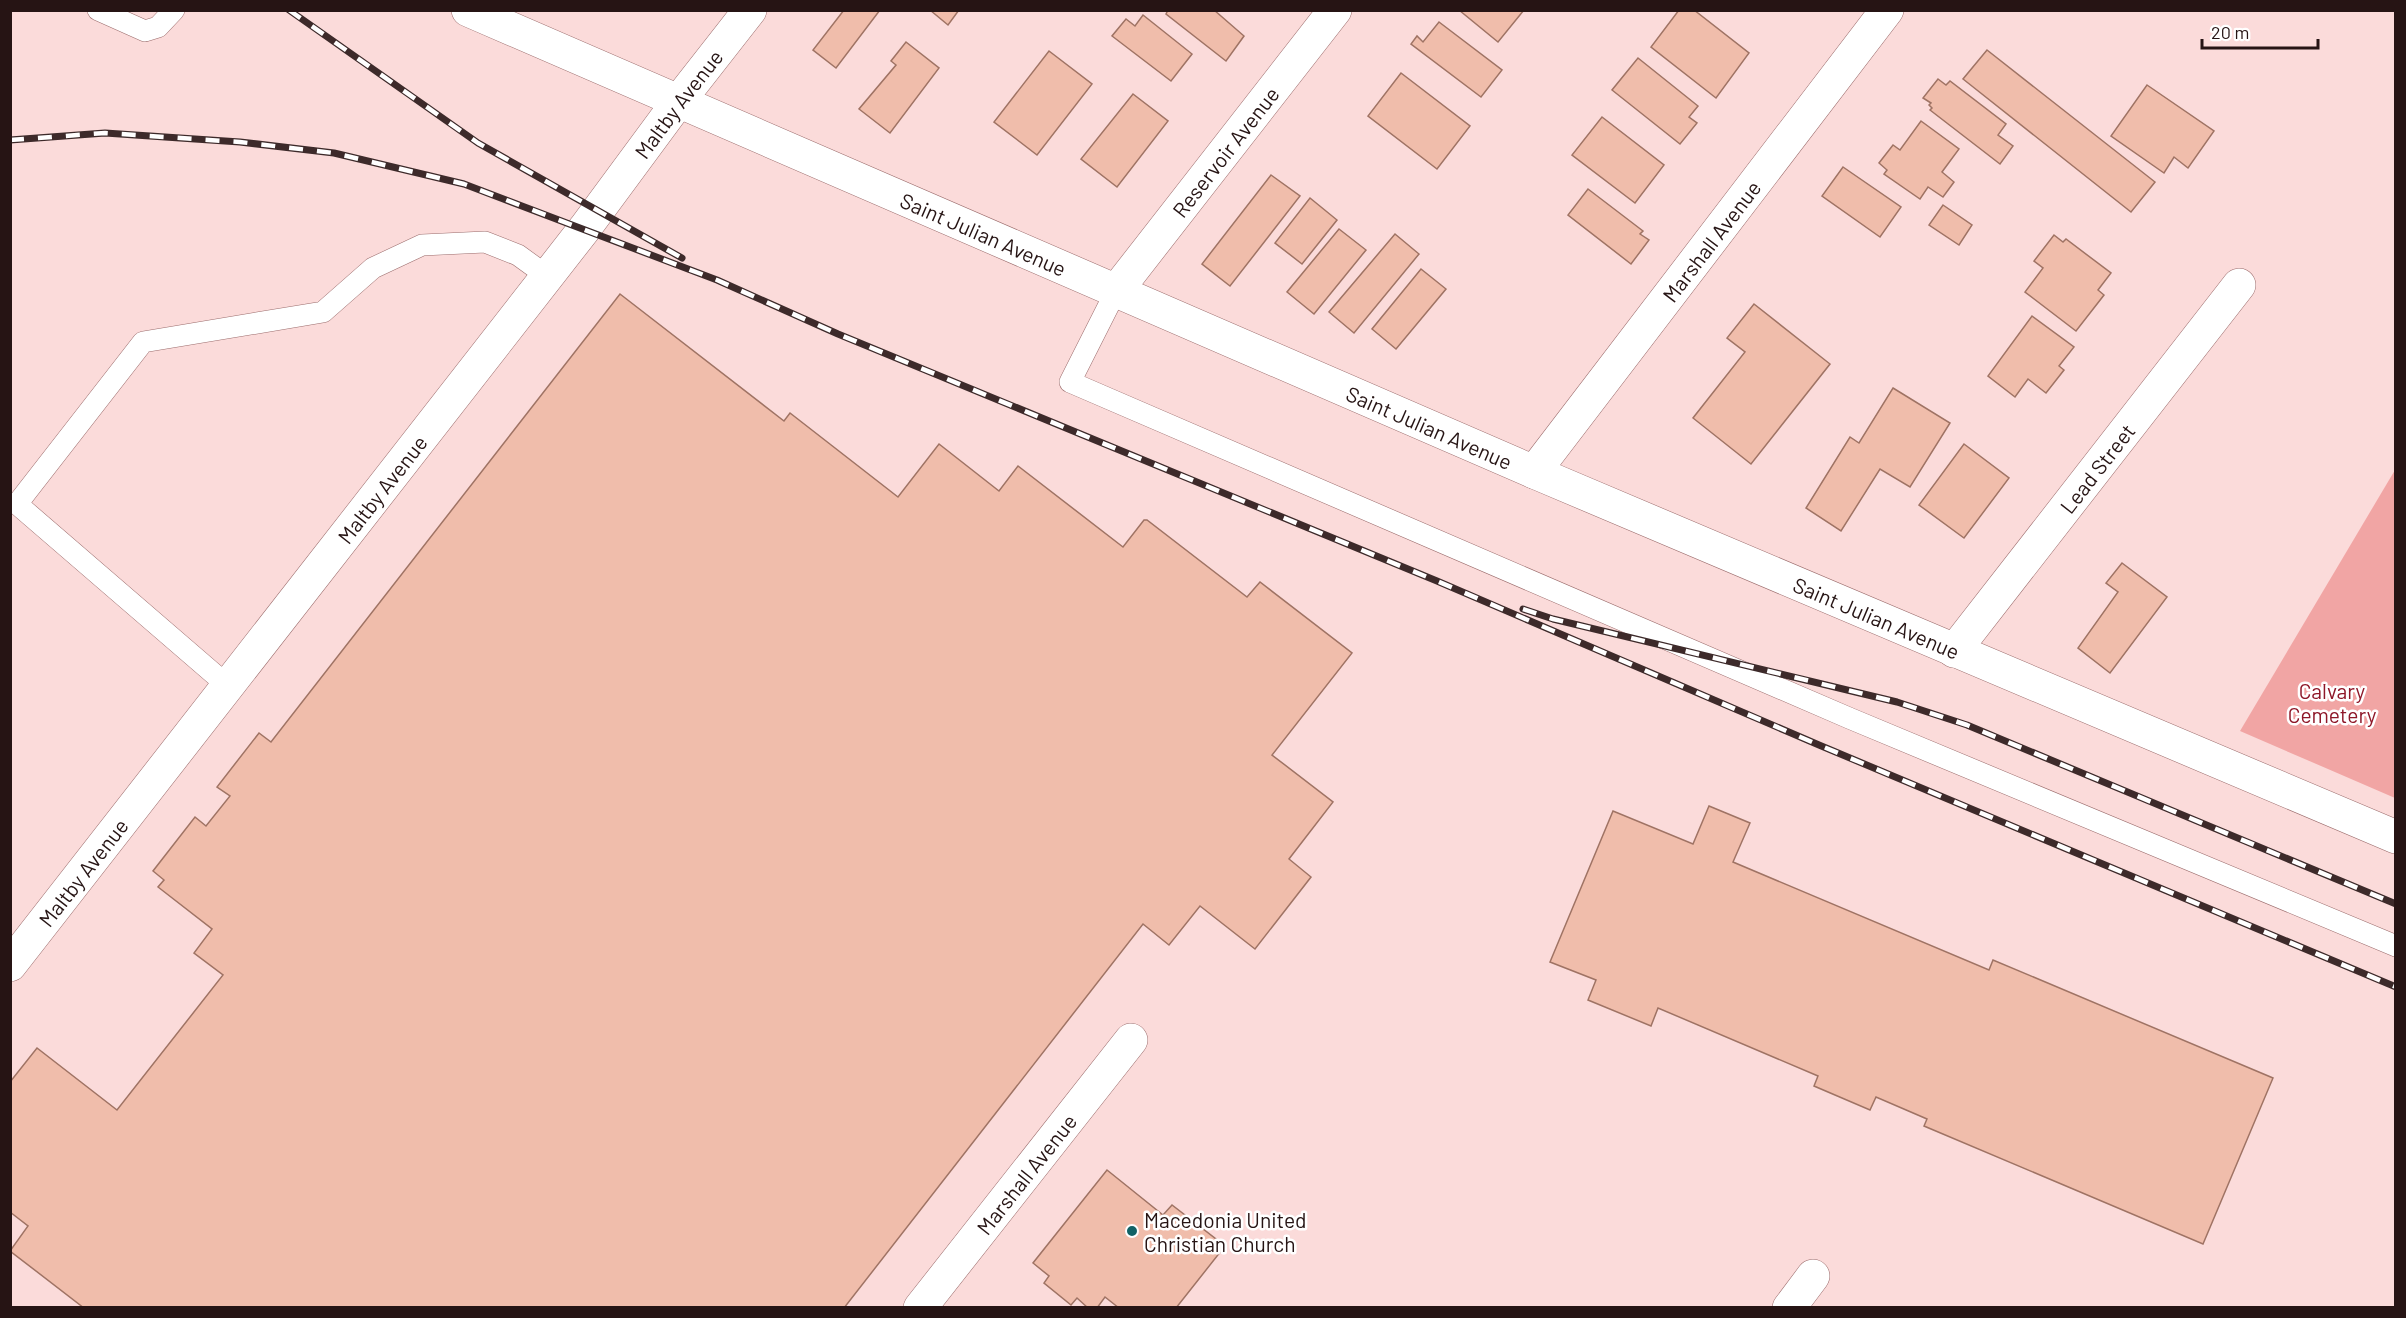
<svg xmlns="http://www.w3.org/2000/svg" width="2406" height="1318" font-family="Barlow,sans-serif">
	<style>
		.green { fill: #f1a5a4 }
		.building { fill: #f0bdab; stroke: #9f7364; stroke-width: 1.5 }
		.lines { fill: none; stroke-linecap: round; stroke-linejoin: round }
		.service-casing { stroke: #9b6c6c; stroke-width: 22 }
		.minor-casing { stroke: #9b6c6c; stroke-width: 34 }
		.tertiary-casing { stroke: #9b6c6c; stroke-width: 34 }
		.service { stroke: #fff; stroke-width: 21 }
		.minor { stroke: #fff; stroke-width: 33 }
		.tertiary { stroke: #fff; stroke-width: 33 }
		.rail-casing { stroke: #3d2a2a; stroke-width: 7 }
		.rail { stroke: #fff; stroke-width: 4.5; stroke-dasharray: 14; stroke-linecap: butt }
		.poi-dot { fill: #116266; stroke: #fff; stroke-width: 2 }
		.labels { text-anchor: middle; dominant-baseline: central; stroke-width: 5; stroke-linejoin: round; paint-order: stroke }
		.street-label { font-size: 21px; fill: #261414; stroke: #fff }
		.park-label { font-size: 21px; fill: #8e1728; stroke: #fff }
		.poi-label { font-size: 21px; fill: #261414; stroke: #fff; text-anchor: start }
	</style>
	<rect width="100%" height="100%" fill="#fbdbda"/>
	<path class="green" d="M2395,470V798L2240,731Z"/>
	<g class="building">
		<path d="M844,10H880L836,68L813,50Z"/>
		<path d="M930,10H959L948,25Z"/>
		<path d="M1168,10H1214L1244,36L1226,61L1166,14Z"/>
		<path d="M1459,10H1524L1498,42Z"/>
		<path d="M1679,10H1694L1749,53L1716,98L1651,47Z"/>
		<path d="M1143,15L1192,54L1171,81L1112,36L1126,19L1135,26Z"/>
		<path d="M1439,22L1502,70L1481,97L1411,44L1417,36L1423,42Z"/>
		<path d="M906,42L939,68L890,133L859,109L896,65L891,61Z"/>
		<path d="M1987,50L2155,182L2131,212L1963,79Z"/>
		<path d="M1049,51L1092,84L1037,155L994,122Z"/>
		<path d="M1638,58L1698,106L1689,117L1697,123L1680,144L1612,90Z"/>
		<path d="M1401,73L1470,126L1437,169L1368,116Z"/>
		<path d="M1938,79L1946,85L1950,81L2006,124L1998,135L2013,146L2000,164L1930,110L1932,108L1929,105L1931,103L1923,98Z"/>
		<path d="M2147,85L2214,131L2188,168L2174,157L2164,173L2111,136Z"/>
		<path d="M1133,94L1168,121L1117,187L1081,159Z"/>
		<path d="M1602,117L1664,165L1635,203L1572,155Z"/>
		<path d="M1921,121L1959,149L1942,172L1954,182L1943,197L1928,187L1920,199L1884,174L1887,170L1879,163L1893,145L1900,150Z"/>
		<path d="M1843,167L1901,207L1880,237L1822,196Z"/>
		<path d="M1271,175L1300,196L1230,286L1202,264Z"/>
		<path d="M1588,189L1643,231L1640,234L1649,240L1631,264L1568,215Z"/>
		<path d="M1310,198L1337,220L1302,264L1275,243Z"/>
		<path d="M1943,205L1972,225L1959,245L1929,225Z"/>
		<path d="M1339,229L1366,250L1314,314L1287,292Z"/>
		<path d="M1395,234L1419,254L1354,333L1329,312Z"/>
		<path d="M2054,235L2063,242L2066,239L2111,273L2098,290L2104,295L2076,331L2025,292L2043,268L2034,261Z"/>
		<path d="M1421,269L1446,289L1396,349L1372,329Z"/>
		<path d="M620,294L784,421L790,413L898,497L939,444L999,491L1018,466L1123,547L1144,520H1147L1247,597L1260,582L1352,653L1272,755L1333,802L1289,859L1311,877L1255,949L1200,906L1169,945L1143,924L844,1308H84L10,1251L28,1226L10,1212V1082L37,1048L117,1110L223,975L194,953L212,929L158,887L164,880L153,871L195,817L206,826L230,796L217,787L259,733L271,742Z"/>
		<path d="M1754,304L1830,364L1751,464L1693,418L1745,352L1727,338Z"/>
		<path d="M2032,316L2074,347L2059,366L2064,370L2046,393L2028,379L2015,397L1988,376Z"/>
		<path d="M1893,388L1950,423L1910,487L1880,469L1841,531L1806,508L1850,437L1859,443Z"/>
		<path d="M1964,444L2009,478L1964,538L1919,505Z"/>
		<path d="M2122,563L2167,597L2110,673L2078,648L2118,592L2106,583Z"/>
		<path d="M1709,806L1750,823L1733,862L1989,970L1993,960L2273,1078L2203,1244L1924,1126L1927,1119L1876,1097L1870,1110L1814,1086L1818,1076L1658,1008L1651,1026L1588,1000L1596,980L1550,962L1613,811L1693,844Z"/>
		<path d="M1107,1170L1163,1215L1172,1205L1225,1246L1176,1308H1119L1105,1297L1097,1308H1088L1077,1298L1071,1305L1044,1283L1049,1276L1033,1263Z"/>
	</g>
	<g class="lines">
		<g class="service-casing">
			<g id="service">
				<path d="M98,10L145,31L158,27L174,10"/>
				<path d="M1116,291L1070,382L1849,718L2396,946"/>
				<path d="M228,686L17,504L143,342L323,312L373,268L422,245L485,242L518,255L547,276"/>
			</g>
		</g>
		<g class="minor-casing">
			<g id="minor">
				<path id="s1" d="M1116,291L1335,10"/>
				<path id="s2" d="M1534,472L1887,10"/>
				<path id="s3" d="M1954,651L2239,285"/>
				<path id="s4" d="M920,1308L1131,1040"/>
				<path d="M1789,1308L1813,1276"/>
			</g>
		</g>
		<g class="tertiary-casing">
			<g id="tertiary">
				<path id="s5" d="M468,10L1534,472L2396,837"/>
				<path id="s6" d="M10,965L585,228L678,102L750,10"/>
			</g>
		</g>
		<use href="#service" class="service"/>
		<use href="#minor" class="minor"/>
		<use href="#tertiary" class="tertiary"/>
		<g class="rail-casing">
			<g id="rail">
				<path d="M289,10L478,143L682,258"/>
				<path d="M10,140L105,133L240,142L334,153L464,184L717,280L838,334L1437,581L1819,745L2396,987"/>
				<path d="M1523,609L1553,619L1897,702L1967,725L2396,904"/>
			</g>
		</g>
		<use href="#rail" class="rail"/>
	</g>
	<circle class="poi-dot" cx="1132" cy="1231" r="6"/>
	<g class="labels">
		<g class="street-label">
			<text stroke="none"><textPath href="#s6" startOffset="1090">Maltby Avenue</textPath></text>
			<text stroke="none"><textPath href="#s1" startOffset="177">Reservoir Avenue</textPath></text>
			<text stroke="none"><textPath href="#s5" startOffset="562">Saint Julian Avenue</textPath></text>
			<text stroke="none"><textPath href="#s2" startOffset="291">Marshall Avenue</textPath></text>
			<text stroke="none"><textPath href="#s5" startOffset="1048">Saint Julian Avenue</textPath></text>
			<text stroke="none"><textPath href="#s3" startOffset="232">Lead Street</textPath></text>
			<text stroke="none"><textPath href="#s6" startOffset="604">Maltby Avenue</textPath></text>
			<text stroke="none"><textPath href="#s5" startOffset="1534">Saint Julian Avenue</textPath></text>
			<text stroke="none"><textPath href="#s6" startOffset="118">Maltby Avenue</textPath></text>
			<text stroke="none"><textPath href="#s4" startOffset="171">Marshall Avenue</textPath></text>
		</g>
		<g class="park-label">
			<text x="2332" y="690">Calvary<tspan x="2332" dy="24">Cemetery</tspan></text>
		</g>
		<g class="poi-label">
			<text x="1144" y="1219">Macedonia United<tspan x="1144" dy="24">Christian Church</tspan></text>
		</g>
	</g>
	<rect width="2406" height="1318" fill="none" stroke="#261414" stroke-width="24"/>
	<path d="M2202 39v9h116v-9" fill="none" stroke="#261414" stroke-width="3"/>
	<text x="2211" y="39" font-size="18" fill="#261414" stroke="#ffffff" stroke-width="4.5" paint-order="stroke">20 m</text>
</svg>
